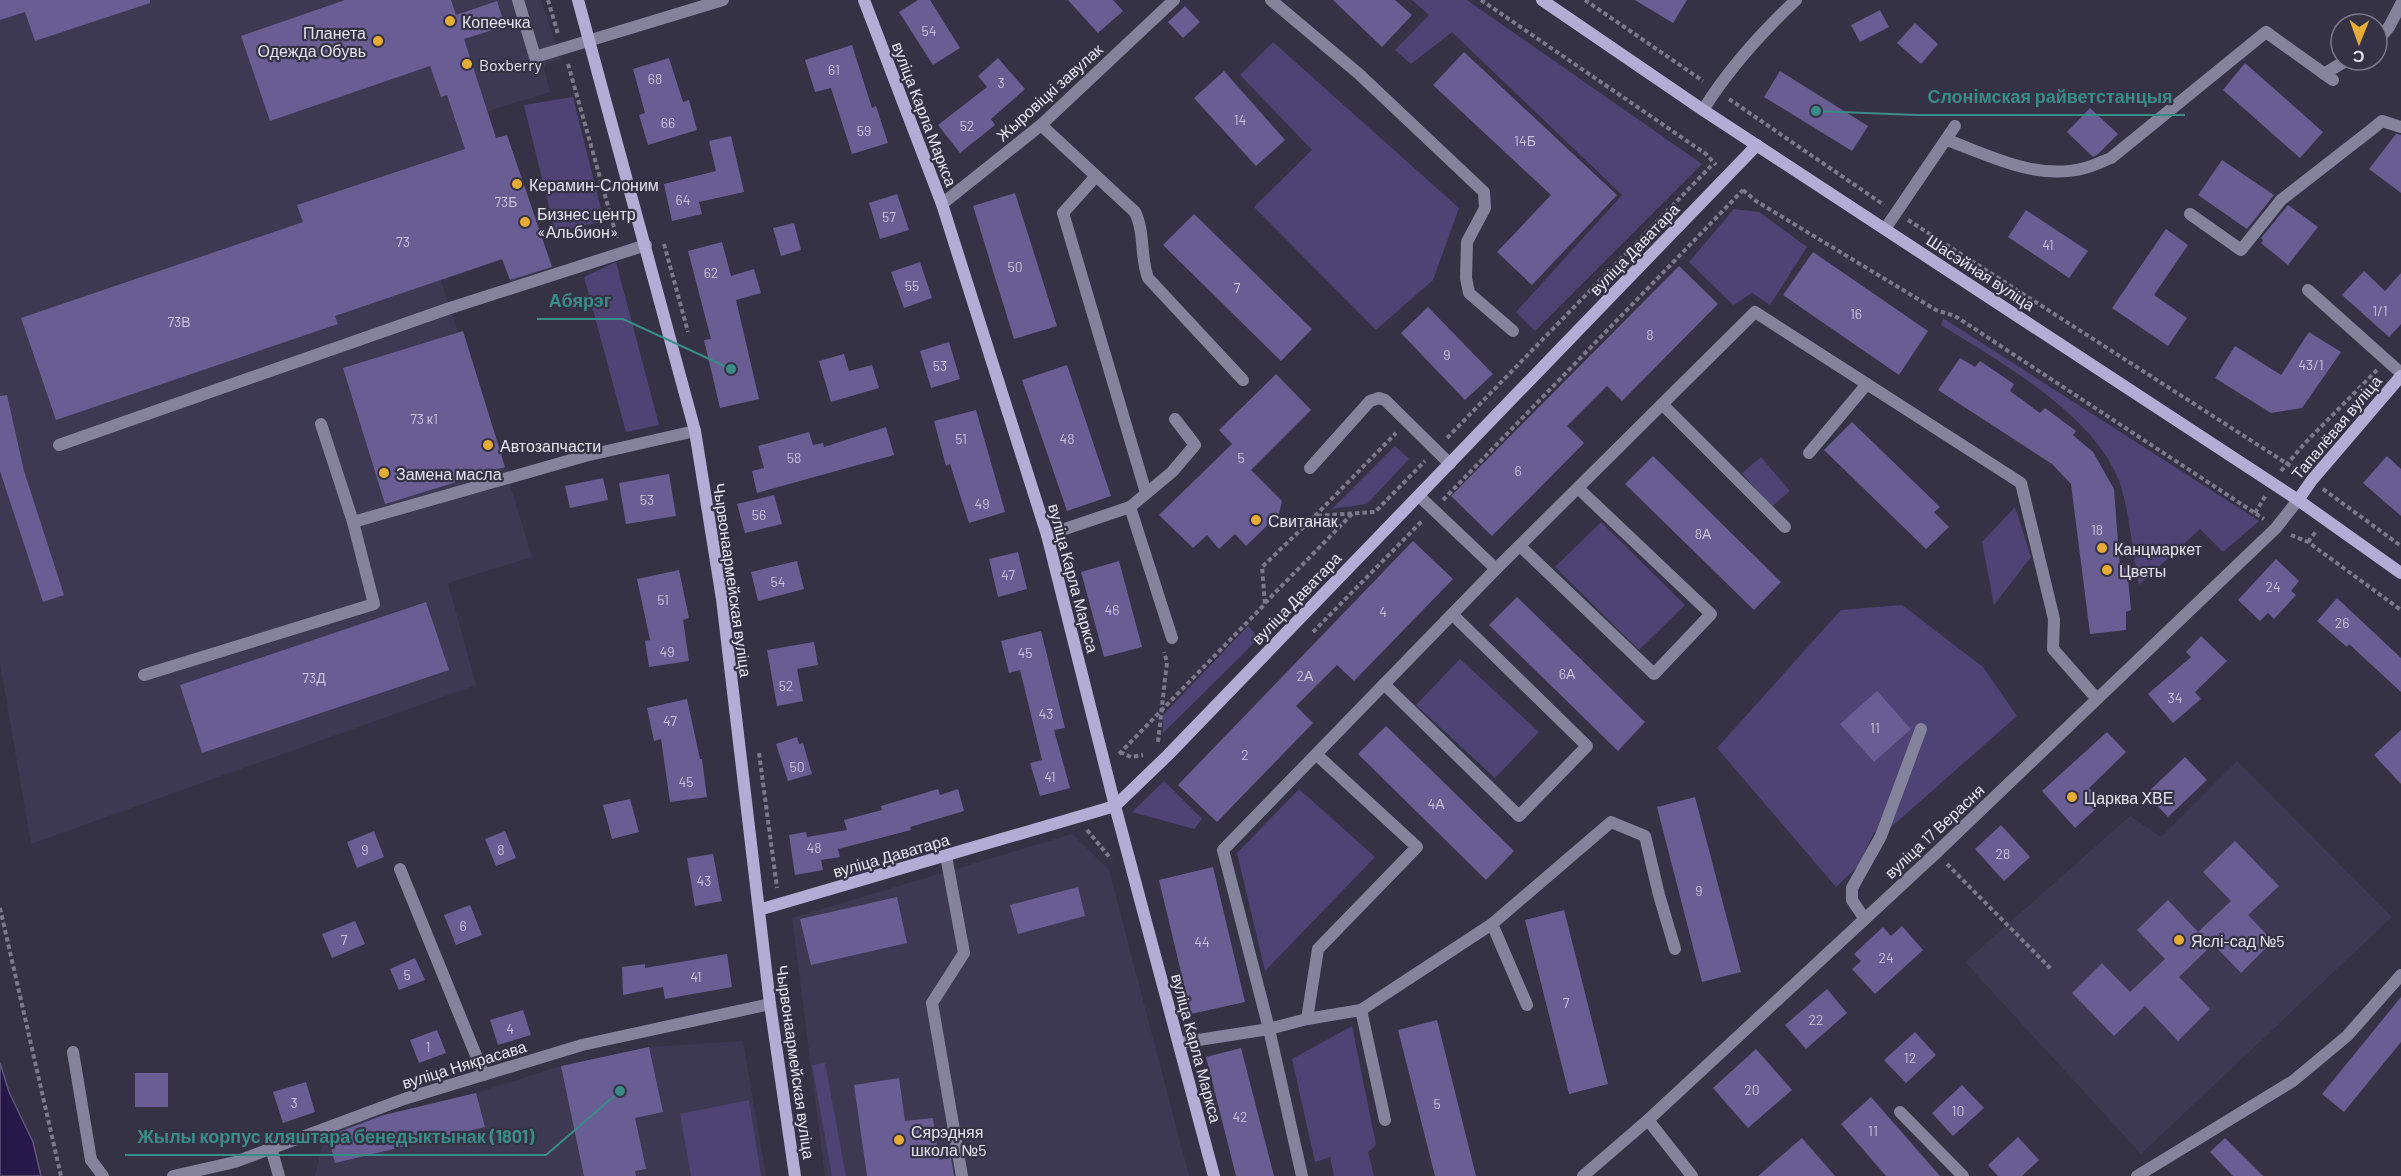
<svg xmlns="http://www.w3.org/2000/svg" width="2401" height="1176" font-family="Barlow,sans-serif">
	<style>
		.built { fill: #3d3952 }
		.green { fill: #4d4375 }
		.water { fill: #261949; stroke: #5f567b; stroke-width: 1.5 }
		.building { fill: #685e94 }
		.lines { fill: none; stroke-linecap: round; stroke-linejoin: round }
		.path { stroke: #7b7989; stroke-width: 4; stroke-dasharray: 4.5 3; stroke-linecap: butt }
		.lane { stroke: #85829b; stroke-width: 12 }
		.street { stroke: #85829b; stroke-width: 12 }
		.secondary { stroke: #b3add5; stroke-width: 12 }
		.poi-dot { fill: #e6ad36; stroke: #353245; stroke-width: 2 }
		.labels { text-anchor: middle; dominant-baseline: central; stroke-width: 4.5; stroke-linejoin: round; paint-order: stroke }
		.number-label { font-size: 14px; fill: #c6c2d9 }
		.poi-label { font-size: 16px; fill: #e5e4f0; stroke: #353245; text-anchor: start }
		.street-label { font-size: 16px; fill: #e5e4f0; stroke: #353245 }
		.leader { fill: none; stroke: #3a8c88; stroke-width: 2 }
		.callout-dot { fill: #3a8c88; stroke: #353245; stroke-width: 2 }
		.callout-label { font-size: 18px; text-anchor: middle; font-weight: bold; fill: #3a8c88; stroke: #353245; stroke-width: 4.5; stroke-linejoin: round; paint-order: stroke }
	</style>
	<rect width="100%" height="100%" fill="#353245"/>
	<g class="built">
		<path d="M0,0H541L561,59L546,64L544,69L550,92L488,111L496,138L507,135L547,253L554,266L510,282L502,260L441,281L458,332L463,331L532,557L448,583L476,685L31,844L0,663Z"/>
		<path d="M2237,761L2392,917L2141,1154L1965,962L2130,816L2161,837Z"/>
		<path d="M1072,834L1109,870L1189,1176H825L792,918Z"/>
		<path d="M743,1041L766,1176H315L326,1129L476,1093L561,1066L649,1047Z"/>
	</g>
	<g class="green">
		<path d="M1412,0H1467L1702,164L1535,331L1516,312L1622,195L1452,32L1411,64L1395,50L1429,15Z"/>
		<path d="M1273,42L1459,208L1433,280L1376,330L1254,207L1312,150L1240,75Z"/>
		<path d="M573,97L604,221L555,232L524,105Z"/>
		<path d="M1734,209L1759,212L1807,247L1770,305L1752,293L1733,305L1689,262Z"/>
		<path d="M616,262L659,425L626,432L584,277Z"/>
		<path d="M1943,318L2259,521L2223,552L2200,529L2139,585C2133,555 2130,519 2122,490C2102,418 2000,362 1941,325Z"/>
		<path d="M1395,446L1409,459L1367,504L1332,509Z"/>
		<path d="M1761,457L1790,491L1771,507L1742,473Z"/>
		<path d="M2015,507L2031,557L1994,605L1982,542Z"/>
		<path d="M1601,522L1685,605L1639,650L1555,567Z"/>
		<path d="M1902,605L1983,667L2017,716L1881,836L1874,832L1859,865L1836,887L1717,748L1841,610Z"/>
		<path d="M1248,626L1259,638L1163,733V715Z"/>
		<path d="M1460,659L1539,732L1495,778L1416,705Z"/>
		<path d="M1164,781L1202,819L1194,829L1132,812Z"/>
		<path d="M1299,789L1375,857L1265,971L1237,853Z"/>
		<path d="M1352,1026L1376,1145L1368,1152L1374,1176H1334L1330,1157L1315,1162L1292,1059Z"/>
		<path d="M825,1063L846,1176H832L812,1065Z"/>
		<path d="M749,1100L761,1176H691L680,1114Z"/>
	</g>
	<path class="water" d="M0,1063L9,1092L33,1142L41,1176H0Z"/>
	<g class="building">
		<path d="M0,0H150V3L35,41L25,12L0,20Z"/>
		<path d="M345,0H451L456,15L497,1L505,26L464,39L496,138L507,135L552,267L510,280L502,259L335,316L338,324L56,420L21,318L303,222L297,205L465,149L447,95L441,97L430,66L270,121L241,36Z"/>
		<path d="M918,0H930L960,48L933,65L899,12Z"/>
		<path d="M1068,0H1113L1123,11L1098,33Z"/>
		<path d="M1333,0H1395L1412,15L1382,47Z"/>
		<path d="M1635,0H1687L1673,23Z"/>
		<path d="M1185,6L1200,22L1183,38L1168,22Z"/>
		<path d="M1880,10L1889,27L1860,42L1851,25Z"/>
		<path d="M1915,23L1938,44L1921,64L1897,43Z"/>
		<path d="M852,45L872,108L876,106L888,143L852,154L831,88L815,92L805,60Z"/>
		<path d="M1464,52L1617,195L1532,285L1497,252L1551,195L1433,85Z"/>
		<path d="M669,58L683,102L689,100L697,130L648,145L639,115L645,113L633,69Z"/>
		<path d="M998,58L1025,89L991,119L995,125L960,153L938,125L987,87L978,76Z"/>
		<path d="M2245,63L2323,132L2300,158L2223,90Z"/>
		<path d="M1224,71L1285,140L1256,166L1194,98Z"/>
		<path d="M1780,71L1868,126L1852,151L1764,97Z"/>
		<path d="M2090,108L2118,134L2098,154L2093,157L2067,132Z"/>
		<path d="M2396,134L2401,135V193L2369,169Z"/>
		<path d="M731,136L744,192L699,202L702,214L672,221L664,184L716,171L709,141Z"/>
		<path d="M2222,160L2274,195L2247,229L2198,195Z"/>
		<path d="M1015,193L1057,326L1014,339L973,206Z"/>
		<path d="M897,194L909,230L880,239L869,203Z"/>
		<path d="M2288,205L2318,227L2288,265L2261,243L2263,240L2261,238Z"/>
		<path d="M2026,210L2088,251L2069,278L2008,237Z"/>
		<path d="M1194,214L1312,329L1281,361L1163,245Z"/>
		<path d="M794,223L801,250L781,256L773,228Z"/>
		<path d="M2166,229L2188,245L2154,295L2187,318L2168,346L2112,308Z"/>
		<path d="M722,242L731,276L754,269L761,293L736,300L759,399L720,408L704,340L711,339L688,251Z"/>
		<path d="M1813,252L1928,331L1899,375L1783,295Z"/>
		<path d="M920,262L932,298L904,308L891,272Z"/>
		<path d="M1679,266L1718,304L1622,401L1607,386L1567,426L1584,443L1492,536L1451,496Z"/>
		<path d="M2364,271L2385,291L2401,273V324L2389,337L2342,295Z"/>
		<path d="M1428,307L1493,374L1465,400L1401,333Z"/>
		<path d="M463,331L505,467L385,504L343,368Z"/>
		<path d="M2309,332L2341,352L2302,408L2271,413L2215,378L2235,346L2281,375Z"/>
		<path d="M949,342L960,379L931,388L920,351Z"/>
		<path d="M844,354L849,371L872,365L879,388L831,402L819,361Z"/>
		<path d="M1960,358L1975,367L1980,361L2014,384L2010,391L2040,413L2045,408L2076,431L2073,435L2093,452L2114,489L2120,569L2127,568L2131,610L2126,612V630L2090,634L2071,484L2052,464L1938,390Z"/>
		<path d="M1067,365L1111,496L1067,511L1022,380Z"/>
		<path d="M1276,374L1311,410L1251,470L1282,501L1279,514L1246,546L1235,534L1219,549L1207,535L1193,548L1159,515L1232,444L1219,430Z"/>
		<path d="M7,395L24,471L64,595L43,602L0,471V396Z"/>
		<path d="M976,410L1005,512L969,523L950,464L946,466L934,421Z"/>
		<path d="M1852,422L1940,507L1934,512L1949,527L1926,549L1824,450Z"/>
		<path d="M886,427L894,455L757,493L752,471L764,468L758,446L809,432L813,445L823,443L824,447Z"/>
		<path d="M1653,456L1781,582L1754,610L1625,484Z"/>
		<path d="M2387,456L2401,469V516L2363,483Z"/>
		<path d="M669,474L676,516L626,524L619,483Z"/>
		<path d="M603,478L608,500L570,508L565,486Z"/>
		<path d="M774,495L782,524L745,533L737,504Z"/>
		<path d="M1413,541L1453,579L1354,681L1337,665L1296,706L1313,723L1217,822L1178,785Z"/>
		<path d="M1018,552L1027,589L998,597L989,559Z"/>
		<path d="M2276,559L2299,581L2291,591L2296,595L2274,619L2268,613L2260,621L2238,600Z"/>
		<path d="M797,561L804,589L758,601L751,572Z"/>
		<path d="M1119,561L1142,647L1104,657L1081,572Z"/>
		<path d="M679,570L689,618L683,620L689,661L649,667L645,641L650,640L637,579Z"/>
		<path d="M1517,597L1645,722L1618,751L1489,625Z"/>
		<path d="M2337,598L2401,658V692L2349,644L2347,647L2317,621Z"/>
		<path d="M426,602L449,670L202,753L180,685Z"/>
		<path d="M1041,631L1065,728L1054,730L1070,788L1040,796L1030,763L1042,760L1020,670L1009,673L1001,641Z"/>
		<path d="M2201,636L2227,661L2195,692L2201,699L2173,723L2148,694L2191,657L2186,652Z"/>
		<path d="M814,642L818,665L797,669L803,701L777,706L767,650Z"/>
		<path d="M1877,691L1911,729L1874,762L1840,724Z"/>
		<path d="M687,699L700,759H702L707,797L670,802L661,739L654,741L647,708Z"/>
		<path d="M1386,726L1514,851L1486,880L1358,754Z"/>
		<path d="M2401,730V784L2374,755Z"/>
		<path d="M2107,732L2126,752L2089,788L2102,803L2075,828L2042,791Z"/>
		<path d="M797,737L799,744L803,743L812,774L788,781L776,744Z"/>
		<path d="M2185,757L2207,780L2168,817L2146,794Z"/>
		<path d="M938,789L940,795L958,789L964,811L910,827L911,830L838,849L840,857L821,860L823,870L795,875L789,835L806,832L807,837L847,830L844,820L882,810L881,806Z"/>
		<path d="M1695,797L1741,972L1702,982L1657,807Z"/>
		<path d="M630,799L639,832L612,839L603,805Z"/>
		<path d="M2001,825L2030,857L2004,881L1975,849Z"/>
		<path d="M374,831L384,857L357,868L347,842Z"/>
		<path d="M505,831L516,858L496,866L485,839Z"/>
		<path d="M2235,841L2279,886L2248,915L2273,941L2241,973L2213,944L2179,977L2210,1009L2178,1041L2145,1006L2114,1036L2072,993L2102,963L2130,992L2165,959L2137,930L2168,900L2198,932L2231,901L2203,872Z"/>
		<path d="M713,854L722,901L695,906L687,858Z"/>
		<path d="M1213,867L1245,1002L1191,1014L1159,880Z"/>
		<path d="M1078,887L1085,916L1018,934L1010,905Z"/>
		<path d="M897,897L907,943L811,965L800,919Z"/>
		<path d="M470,905L482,935L456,945L444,915Z"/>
		<path d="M1564,910L1608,1084L1569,1094L1525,920Z"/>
		<path d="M355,921L365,944L332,958L322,934Z"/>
		<path d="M1902,926L1923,950L1875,994L1852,969L1861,961L1854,954L1883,927L1891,936Z"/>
		<path d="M727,954L732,987L665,999L663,987L623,995L622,967L645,964V968Z"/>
		<path d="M415,958L425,980L399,990L390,969Z"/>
		<path d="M1827,989L1847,1013L1806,1049L1785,1025Z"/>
		<path d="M2401,997V1042L2344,1112L2322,1094Z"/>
		<path d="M523,1010L531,1035L498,1045L490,1020Z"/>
		<path d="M1437,1020L1476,1176H1435L1398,1030Z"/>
		<path d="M437,1030L446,1053L419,1063L410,1040Z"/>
		<path d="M1915,1032L1936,1055L1906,1083L1884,1060Z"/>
		<path d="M649,1047L663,1112L635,1118L646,1169L635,1171L636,1176H584L561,1066Z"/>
		<path d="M1241,1048L1274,1176H1236L1206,1057Z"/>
		<path d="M1756,1049L1792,1090L1748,1128L1713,1088Z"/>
		<rect x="135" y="1073" width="33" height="34"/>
		<path d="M899,1078L905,1121L933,1118L939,1160L951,1158L954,1176H867L854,1085Z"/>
		<path d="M306,1082L315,1112L283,1123L273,1092Z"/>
		<path d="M1962,1085L1984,1108L1953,1136L1932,1113Z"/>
		<path d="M476,1093L485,1127L335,1163L328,1136L384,1115Z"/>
		<path d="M1871,1097L1940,1176H1886L1841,1124Z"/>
		<path d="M2018,1137L2039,1160L2022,1176H1998L1988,1165Z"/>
		<path d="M1802,1138L1835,1176H1758Z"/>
		<path d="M2225,1138L2263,1176H2233L2210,1152Z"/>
	</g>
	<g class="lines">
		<g class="path">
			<path d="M548,0L558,34"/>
			<path d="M1481,0L1706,154L1716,165"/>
			<path d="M1585,0L1703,81"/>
			<path d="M568,64L617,238"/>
			<path d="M1729,99L1884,205"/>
			<path d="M1743,190L1756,201L1936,310L1955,316L2264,519"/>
			<path d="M1908,220L2300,472"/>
			<path d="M664,244L688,332"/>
			<path d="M1447,438L1711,166"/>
			<path d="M2281,471L2305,443L2377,370"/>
			<path d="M2323,489L2401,546"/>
			<path d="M1443,500L1743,190"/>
			<path d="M2255,513L2266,495"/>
			<path d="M1315,516L1396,433"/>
			<path d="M2291,535L2308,542L2401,610"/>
			<path d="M2308,542L2317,530"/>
			<path d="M1265,603L1352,514"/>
			<path d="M1313,632L1423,520"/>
			<path d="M1158,742L1167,662L1164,652"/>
			<path d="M1120,752L1131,757L1143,755"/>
			<path d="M759,753L777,888"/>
			<path d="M1119,754L1265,604L1262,567L1315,516L1375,512L1425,461"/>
			<path d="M1087,830L1111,859"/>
			<path d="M1947,864L2052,970"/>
			<path d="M0,908L61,1176"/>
		</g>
		<g class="lane">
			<path d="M518,0L535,57L723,0"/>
			<path d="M1271,0L1359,74L1484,192L1485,208L1467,242L1466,278L1469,293L1513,331"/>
			<path d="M2377,41L2389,27L2401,4"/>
			<path d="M2324,74L2347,60"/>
			<path d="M1703,110C1728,70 1762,32 1796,0"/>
			<path d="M1041,125L1135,212C1145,232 1140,257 1148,278L1243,380"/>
			<path d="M1947,140C1991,156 2037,181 2085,168C2094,166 2103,161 2111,158L2266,32L2333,80"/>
			<path d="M1096,176L1063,213L1146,493"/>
			<path d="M2190,214L2241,250L2281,200L2371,130L2382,121L2401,127"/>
			<path d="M1885,229L1955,126"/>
			<path d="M2308,290L2401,373"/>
			<path d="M1663,405L1785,527"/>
			<path d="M321,424L353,522"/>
			<path d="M59,445L450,308L646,245"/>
			<path d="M1809,453L1867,384"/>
			<path d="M1310,468L1370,401L1379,398L1385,400L1450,464"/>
			<path d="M1419,496L1496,569"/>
			<path d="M1130,507L1172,638"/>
			<path d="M1047,535L1130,507L1172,472L1195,445L1175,419"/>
			<path d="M1520,546L1654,674L1711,614L1579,489"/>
			<path d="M144,675L374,604L353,522L585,456L695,431"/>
			<path d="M1384,684L1519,816L1587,746L1453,615"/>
			<path d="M946,856L964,953L932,1003L962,1176"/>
			<path d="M400,869L484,1075"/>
			<path d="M1864,918L1852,900V888L1881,836L1921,729"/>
			<path d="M1492,924L1527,1005"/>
			<path d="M1675,949L1659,895L1645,836L1611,822L1492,924L1361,1010L1307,1019L1269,1029L1223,850L1496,569L1755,312L2021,483L2054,619L2053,649L2097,699"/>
			<path d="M1361,1010L1385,1120"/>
			<path d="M1307,1019L1318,949L1417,847L1317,755"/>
			<path d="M1179,1043L1269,1029L1302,1176"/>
			<path d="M73,1052L91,1160"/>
			<path d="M271,1148L279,1176"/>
			<path d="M2137,1176L2293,1081L2347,1036L2401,975"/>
		</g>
		<g class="street">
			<path d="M942,204L1041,125L1174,0"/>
			<path d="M1900,1112L1963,1176"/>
			<path d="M1648,1120L1692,1176"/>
			<path d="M91,1160L103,1176"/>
			<path d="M173,1176L235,1162L404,1099L582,1045L770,1004"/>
			<path d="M1583,1176L1648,1120L1936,853L2276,528L2298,500"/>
		</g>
		<g class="secondary">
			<path d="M578,0L695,431L722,599L770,1004L795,1176"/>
			<path d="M864,0L942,204L1047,535L1115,806L1214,1176"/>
			<path d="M1542,0L1703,110L2298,500L2401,573"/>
			<path d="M2298,500L2312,480L2401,376"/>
			<path d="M759,910L1115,806L1168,755L1757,145"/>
		</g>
	</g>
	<g class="poi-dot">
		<circle cx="450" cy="21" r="6"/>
		<circle cx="378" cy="41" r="6"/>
		<circle cx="467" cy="64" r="6"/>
		<circle cx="517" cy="184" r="6"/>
		<circle cx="525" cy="222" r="6"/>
		<circle cx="488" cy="445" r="6"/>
		<circle cx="384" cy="473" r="6"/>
		<circle cx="1256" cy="520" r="6"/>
		<circle cx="2102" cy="548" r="6"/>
		<circle cx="2107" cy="570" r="6"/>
		<circle cx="2072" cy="797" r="6"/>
		<circle cx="2179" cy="940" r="6"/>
		<circle cx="899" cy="1140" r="6"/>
	</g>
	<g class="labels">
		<g class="number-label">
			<text x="929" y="30">54</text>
			<text x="834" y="69">61</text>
			<text x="655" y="78">68</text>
			<text x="1001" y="82">3</text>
			<text x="1240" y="119">14</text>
			<text x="668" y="122">66</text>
			<text x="967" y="125">52</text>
			<text x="864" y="130">59</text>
			<text x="1525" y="140">14Б</text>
			<text x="683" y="199">64</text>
			<text x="506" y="201">73Б</text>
			<text x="889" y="216">57</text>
			<text x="403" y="241">73</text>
			<text x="2048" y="244">41</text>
			<text x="1015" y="266">50</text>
			<text x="711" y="272">62</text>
			<text x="912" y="285">55</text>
			<text x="1237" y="287">7</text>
			<text x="2380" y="310">1/1</text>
			<text x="1856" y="313">16</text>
			<text x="179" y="321">73В</text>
			<text x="1650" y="334">8</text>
			<text x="1447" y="354">9</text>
			<text x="2311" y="364">43/1</text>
			<text x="940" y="365">53</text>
			<text x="424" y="418">73 к1</text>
			<text x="961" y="438">51</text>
			<text x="1067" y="438">48</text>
			<text x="794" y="457">58</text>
			<text x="1241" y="457">5</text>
			<text x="1518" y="470">6</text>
			<text x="647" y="499">53</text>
			<text x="982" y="503">49</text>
			<text x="759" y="514">56</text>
			<text x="2097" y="529">18</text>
			<text x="1703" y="533">8А</text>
			<text x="1008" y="574">47</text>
			<text x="778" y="581">54</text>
			<text x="2273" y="586">24</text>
			<text x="663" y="599">51</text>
			<text x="1112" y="609">46</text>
			<text x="1383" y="611">4</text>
			<text x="2342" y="622">26</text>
			<text x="667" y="651">49</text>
			<text x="1025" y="652">45</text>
			<text x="1567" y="673">6А</text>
			<text x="1305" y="675">2А</text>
			<text x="314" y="677">73Д</text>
			<text x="786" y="685">52</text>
			<text x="2175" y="697">34</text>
			<text x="1046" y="713">43</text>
			<text x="670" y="720">47</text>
			<text x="1875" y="727">11</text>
			<text x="1245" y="754">2</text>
			<text x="797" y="766">50</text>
			<text x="1050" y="776">41</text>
			<text x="686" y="781">45</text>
			<text x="1436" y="803">4А</text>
			<text x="814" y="847">48</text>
			<text x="365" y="849">9</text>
			<text x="501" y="849">8</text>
			<text x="2003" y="853">28</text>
			<text x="704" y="880">43</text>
			<text x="1699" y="890">9</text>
			<text x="463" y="925">6</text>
			<text x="344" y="939">7</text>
			<text x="1202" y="941">44</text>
			<text x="1886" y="957">24</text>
			<text x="407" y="974">5</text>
			<text x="696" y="976">41</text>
			<text x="1566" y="1002">7</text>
			<text x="1816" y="1019">22</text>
			<text x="510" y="1028">4</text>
			<text x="428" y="1046">1</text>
			<text x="1910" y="1057">12</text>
			<text x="1752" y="1089">20</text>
			<text x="294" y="1102">3</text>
			<text x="1437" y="1103">5</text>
			<text x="1958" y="1110">10</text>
			<text x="1240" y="1116">42</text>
			<text x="1873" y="1130">11</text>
		</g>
		<g class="poi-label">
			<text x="462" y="21">Копеечка</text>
			<text x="366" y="32" text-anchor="end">Планета<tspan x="366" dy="18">Одежда Обувь</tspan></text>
			<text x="479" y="64">Boxberry</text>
			<text x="529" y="184">Керамин-Слоним</text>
			<text x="537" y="213">Бизнес центр<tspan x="537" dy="18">«Альбион»</tspan></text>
			<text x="500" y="445">Автозапчасти</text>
			<text x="396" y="473">Замена масла</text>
			<text x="1268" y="520">Свитанак</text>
			<text x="2114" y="548">Канцмаркет</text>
			<text x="2119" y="570">Цветы</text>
			<text x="2084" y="797">Царква ХВЕ</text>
			<text x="2191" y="940">Яслі-сад №5</text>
			<text x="911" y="1131">Сярэдняя<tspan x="911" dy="18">школа №5</tspan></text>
		</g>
		<g class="street-label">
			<text transform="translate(1049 92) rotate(-42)">Жыровіцкі завулак</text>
			<text transform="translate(925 114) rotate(69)">вуліца Карла Маркса</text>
			<text transform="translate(1634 249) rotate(-46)">вуліца Даватара</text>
			<text transform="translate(1981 272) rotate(33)">Шасэйная вуліца</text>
			<text transform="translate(2336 427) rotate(-50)">Тапалёвая вуліца</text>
			<text transform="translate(1074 578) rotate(75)">вуліца Карла Маркса</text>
			<text transform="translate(733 580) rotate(82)">Чырвонаармейская вуліца</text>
			<text transform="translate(1296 598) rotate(-46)">вуліца Даватара</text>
			<text transform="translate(1934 831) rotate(-43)">вуліца 17 Верасня</text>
			<text transform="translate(891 855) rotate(-16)">вуліца Даватара</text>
			<text transform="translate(1197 1048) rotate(75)">вуліца Карла Маркса</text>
			<text transform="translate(796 1062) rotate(82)">Чырвонаармейская вуліца</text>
			<text transform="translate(464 1064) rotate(-17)">вуліца Някрасава</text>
		</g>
	</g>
	<path class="leader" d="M1816 111L1916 115H2185M731 369L623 319H537M620 1091L546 1155H125"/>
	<g class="callout-dot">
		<circle cx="1816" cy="111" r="6"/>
		<circle cx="731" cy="369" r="6"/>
		<circle cx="620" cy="1091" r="6"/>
	</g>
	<g class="callout-label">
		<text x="2050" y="103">Слонімская райветстанцыя</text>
		<text x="580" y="307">Абярэг</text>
		<text x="336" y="1143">Жылы корпус кляштара бенедыктынак (1801)</text>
	</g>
	<g transform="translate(2359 42) rotate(181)"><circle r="28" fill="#353245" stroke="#7b7989" stroke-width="1.5"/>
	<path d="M0-4.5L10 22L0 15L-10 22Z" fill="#e6ad36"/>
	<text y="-9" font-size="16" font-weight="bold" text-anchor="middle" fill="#e5e4f0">С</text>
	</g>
</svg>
